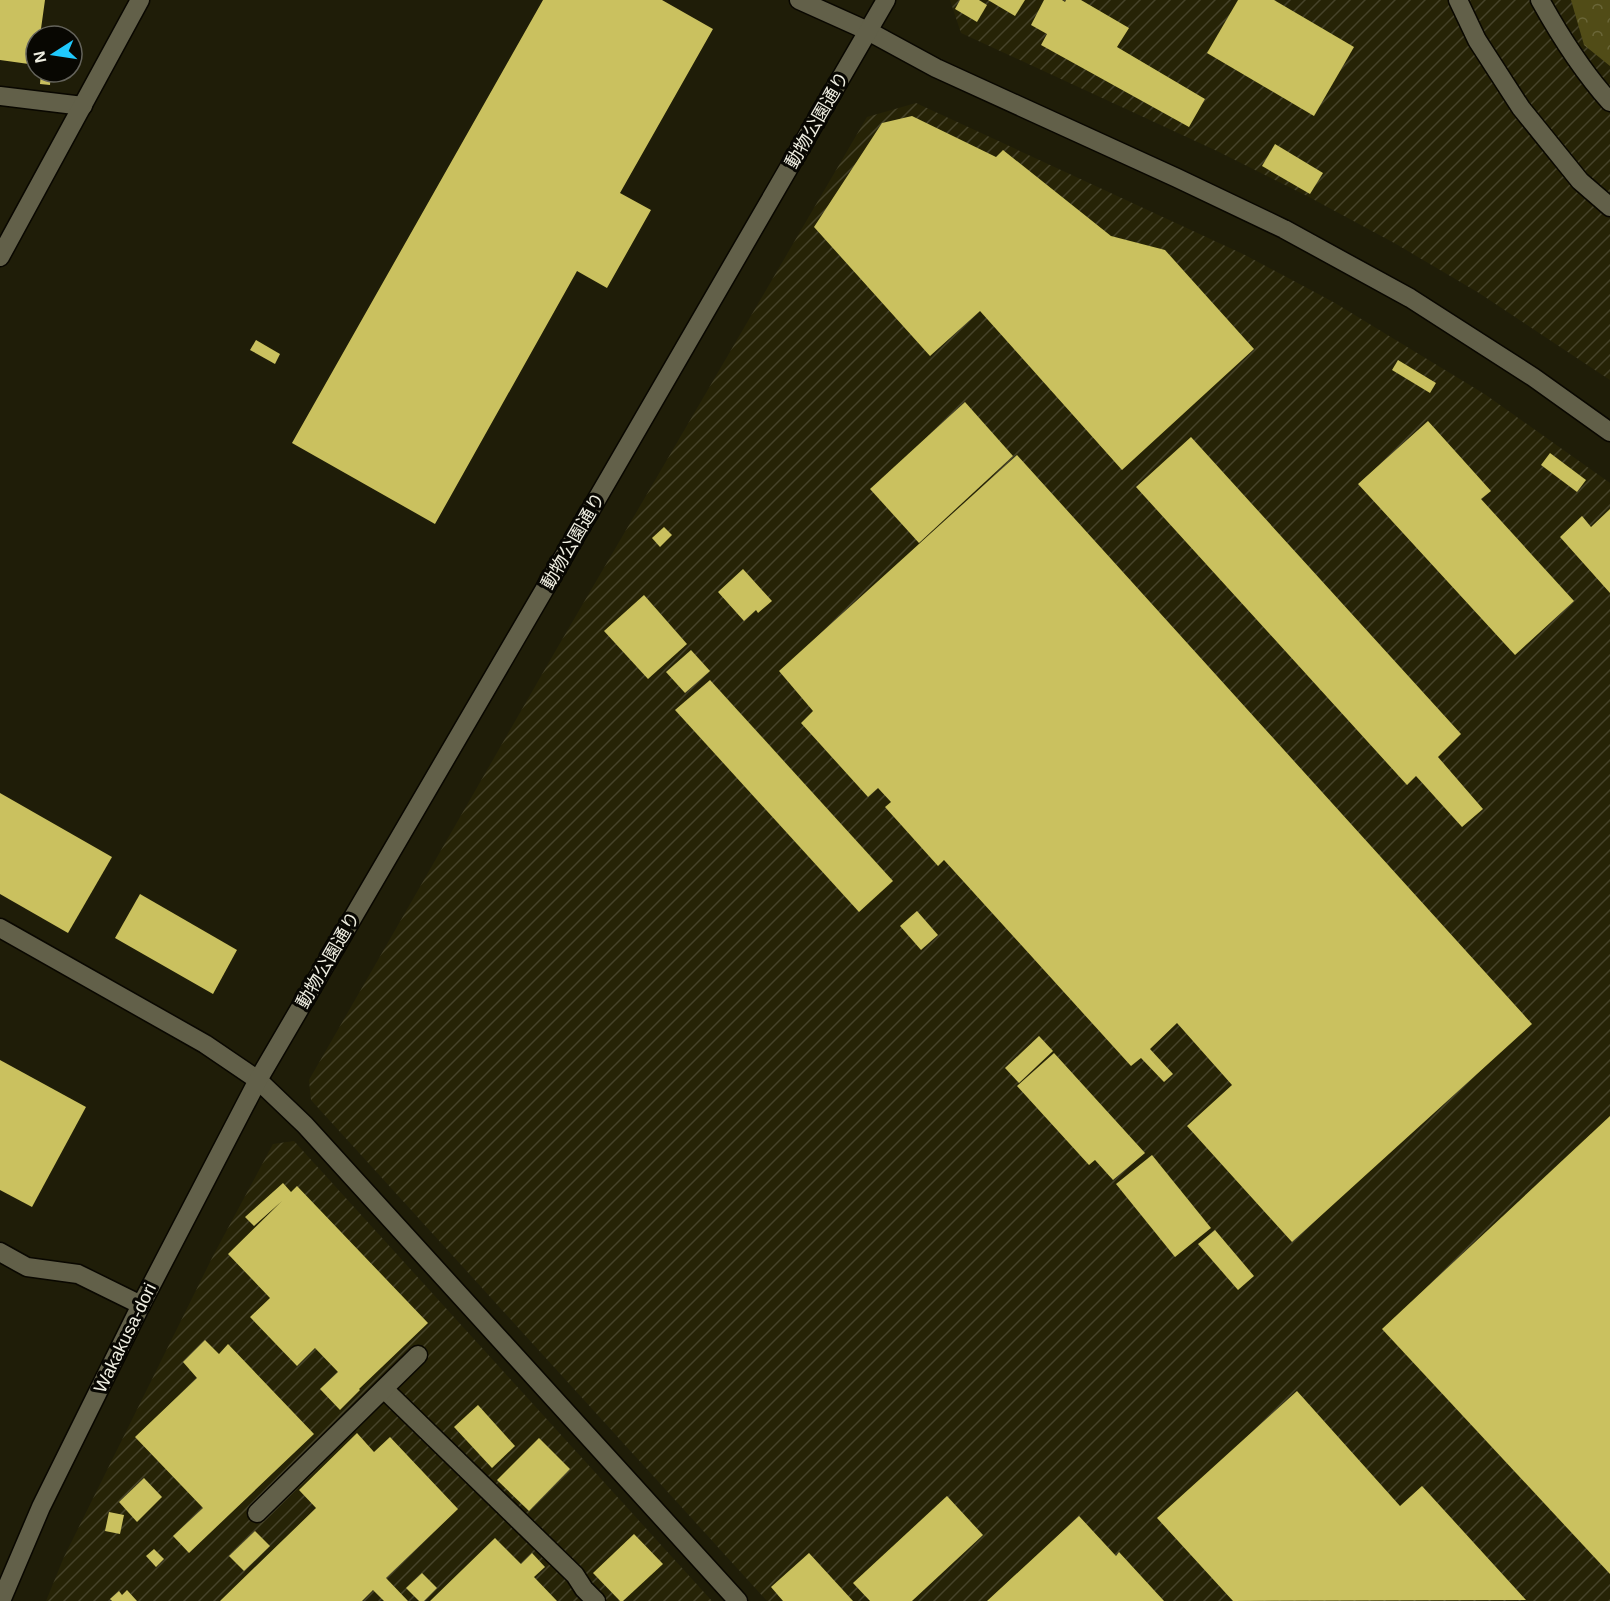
<svg xmlns="http://www.w3.org/2000/svg" width="1610" height="1601" font-family="Arial,'Noto Sans JP',sans-serif">
	<style>
		.industrial { fill: url(#industrial-furrows) }
		.forest { fill: url(#forest-crowns) }
		.building { fill: #cac15f }
		.lines { fill: none; stroke-linecap: round; stroke-linejoin: round }
		.lane-casing { stroke: #090700; stroke-width: 21 }
		.street-casing { stroke: #090700; stroke-width: 21 }
		.secondary-casing { stroke: #090700; stroke-width: 21 }
		.lane { stroke: #626049; stroke-width: 18 }
		.street { stroke: #626049; stroke-width: 18 }
		.secondary { stroke: #626049; stroke-width: 18 }
		.labels { text-anchor: middle; dominant-baseline: central; stroke-width: 6; stroke-linejoin: round; paint-order: stroke }
		.street-label { font-size: 18px; fill: #efeee1; stroke: #080702 }
	</style>
	<defs>
		<pattern id="industrial-furrows" width="10" height="10" patternUnits="userSpaceOnUse" patternTransform="scale(1.5)"><rect width="10" height="10" fill="#262306"/><path d="M-1 1l2-2M0 10L10 0M9 11l2-2" fill="none" stroke="#46432a"/></pattern>
		<pattern id="forest-crowns" width="20" height="18" patternUnits="userSpaceOnUse" patternTransform="scale(1.5)"><rect width="20" height="18" fill="#514c17"/><path d="M2 6a3 3 0 1 1 6 0M12 15a3 3 0 1 1 6 0" fill="none" stroke="#6a6638"/></pattern>
	</defs>
	<rect width="100%" height="100%" fill="#1f1d08"/>
	<g class="industrial">
		<path d="M950,0H1610V380L1479,293L1396,244L1309,197L1217,151L961,33Z"/>
		<path d="M916,103L1245,255L1335,303L1486,395L1610,483V1601H767L311,1100L309,1080L556,650L867,117Z"/>
		<path d="M294,1141L712,1601H46L64,1557L213,1256L273,1144Z"/>
	</g>
	<path class="forest" d="M1571,0H1610V66L1584,45Z"/>
	<g class="building">
		<path d="M0,0H45L40,36H36V65L0,60Z"/>
		<path d="M543,0H662L713,29L620,193L651,210L607,288L577,271L435,524L292,443Z"/>
		<path d="M960,0H979L987,5L977,22L955,9Z"/>
		<path d="M988,0H1025L1015,16Z"/>
		<path d="M1044,0H1062L1065,2L1066,0H1081L1129,28L1117,47L1205,99L1189,127L1041,45L1047,34L1031,25Z"/>
		<path d="M1238,0H1274L1354,47L1314,116L1207,53Z"/>
		<path d="M41,72H51L50,85L40,84Z"/>
		<path d="M912,116L996,157L1003,150L1111,236L1165,250L1254,349L1122,470L980,311L930,356L814,227L882,123Z"/>
		<path d="M1275,144L1323,173L1310,194L1262,166Z"/>
		<path d="M256,340L280,354L275,364L250,350Z"/>
		<path d="M1398,360L1436,383L1430,393L1392,370Z"/>
		<path d="M965,402L1013,456L919,543L870,489Z"/>
		<path d="M1428,421L1491,491L1481,499L1574,601L1515,655L1358,484Z"/>
		<path d="M1191,437L1461,734L1438,757L1483,809L1462,827L1416,776L1407,785L1136,487Z"/>
		<path d="M1550,453L1586,480L1577,492L1541,465Z"/>
		<path d="M1017,455L1532,1024L1292,1242L1187,1126L1232,1085L1177,1023L1150,1049L1173,1074L1164,1082L1141,1058L1131,1066L944,860L938,866L885,807L891,802L878,788L868,797L801,723L813,711L779,671Z"/>
		<path d="M1610,509V593L1560,537L1582,516L1591,527Z"/>
		<path d="M664,527L672,535L660,547L652,538Z"/>
		<path d="M743,569L772,601L758,613L756,610L744,621L718,592Z"/>
		<path d="M644,595L687,644L648,679L604,631Z"/>
		<path d="M691,650L710,671L685,693L666,672Z"/>
		<path d="M710,680L893,881L859,912L675,710Z"/>
		<path d="M0,793L112,857L68,933L0,894Z"/>
		<path d="M140,894L237,950L213,994L115,938Z"/>
		<path d="M917,911L938,935L921,950L900,926Z"/>
		<path d="M1039,1036L1053,1051L1019,1083L1005,1068Z"/>
		<path d="M1054,1053L1145,1153L1113,1180L1095,1160L1089,1165L1017,1086Z"/>
		<path d="M0,1060L86,1107L32,1207L0,1190Z"/>
		<path d="M1610,1116V1574L1382,1329Z"/>
		<path d="M1152,1155L1211,1228L1175,1257L1116,1184Z"/>
		<path d="M283,1183L291,1192L297,1186L428,1323L359,1389L360,1390L340,1410L320,1389L338,1372L315,1348L297,1366L250,1317L270,1298L228,1254L282,1201L254,1226L245,1217Z"/>
		<path d="M1215,1230L1254,1276L1238,1290L1198,1244Z"/>
		<path d="M205,1340L219,1354L228,1344L314,1434L189,1553L173,1536L203,1508L135,1437L197,1378L183,1362Z"/>
		<path d="M1297,1391L1400,1506L1422,1486L1526,1600L1233,1601L1157,1518Z"/>
		<path d="M478,1405L515,1446L492,1468L454,1427Z"/>
		<path d="M357,1433L374,1452L390,1437L458,1509L386,1578L408,1601H384L373,1590L362,1601H220L316,1508L299,1490Z"/>
		<path d="M539,1438L570,1469L529,1511L497,1480Z"/>
		<path d="M144,1478L162,1497L137,1522L119,1502Z"/>
		<path d="M947,1496L983,1535L912,1601H870L853,1583Z"/>
		<path d="M109,1512L124,1515L120,1534L105,1531Z"/>
		<path d="M1079,1516L1116,1556L1119,1552L1164,1601H987Z"/>
		<path d="M255,1531L270,1546L244,1571L229,1556Z"/>
		<path d="M634,1534L663,1564L623,1601H620L593,1573Z"/>
		<path d="M495,1538L521,1564L532,1553L545,1567L534,1577L557,1601H430Z"/>
		<path d="M154,1549L164,1559L156,1567L146,1556Z"/>
		<path d="M809,1553L853,1601H783L771,1587Z"/>
		<path d="M422,1573L437,1588L424,1601H419L406,1588Z"/>
		<path d="M127,1590L137,1601H112L110,1599L119,1591L122,1595Z"/>
	</g>
	<g class="lines">
		<g class="lane-casing">
			<g id="lane">
				<path d="M1458,0L1477,40L1521,108L1580,181L1610,207"/>
				<path d="M1540,0C1560,36 1582,71 1610,102"/>
				<path d="M0,1252L27,1267L78,1274L141,1305"/>
				<path d="M384,1389L575,1575L584,1589L596,1601"/>
				<path d="M257,1513L418,1355"/>
			</g>
		</g>
		<g class="street-casing">
			<g id="street">
				<path d="M0,96L83,106"/>
				<path d="M0,257L140,0"/>
				<path d="M0,928L205,1044L258,1080L305,1125L738,1601"/>
			</g>
		</g>
		<g class="secondary-casing">
			<g id="secondary">
				<path d="M799,0L868,31L936,68L1177,178L1284,229L1410,298L1533,377L1610,432"/>
				<path d="M1,1601L41,1507L141,1305L258,1080L568,549L886,0"/>
			</g>
		</g>
		<use href="#lane" class="lane"/>
		<use href="#street" class="street"/>
		<use href="#secondary" class="secondary"/>
	</g>
	<g class="labels">
		<g class="street-label">
			<text transform="translate(817 120) rotate(-60)">動物公園通り</text>
			<text transform="translate(573 541) rotate(-60)">動物公園通り</text>
			<text transform="translate(328 960) rotate(-60)">動物公園通り</text>
			<text transform="translate(125 1338) rotate(-64)">Wakakusa-dori</text>
		</g>
	</g>
	<g transform="translate(54 54) rotate(258)"><circle r="28" fill="#080702" stroke="#64635b" stroke-width="1.5"/>
	<path d="M0-4.5L10 22L0 15L-10 22Z" fill="#20c9fd"/>
	<text y="-9" font-size="16" font-weight="bold" text-anchor="middle" fill="#efeee1">N</text>
	</g>
</svg>
